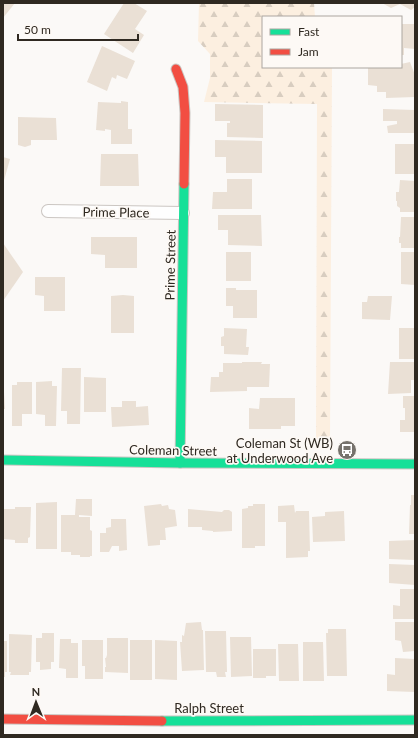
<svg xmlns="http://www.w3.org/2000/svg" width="418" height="738" font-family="Lato,sans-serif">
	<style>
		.forest { fill: url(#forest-firs) }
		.building { fill: #eae0d5 }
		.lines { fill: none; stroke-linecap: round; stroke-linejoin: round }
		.street-casing { stroke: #cbc6c2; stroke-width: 14 }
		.fast-casing { stroke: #cbc6c2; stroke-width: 11 }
		.jam-casing { stroke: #cbc6c2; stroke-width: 11 }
		.street { stroke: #fefefe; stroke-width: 12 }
		.fast { stroke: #16e098; stroke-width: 9 }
		.jam { stroke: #f24e42; stroke-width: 9 }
		.labels { text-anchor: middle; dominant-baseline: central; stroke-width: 3.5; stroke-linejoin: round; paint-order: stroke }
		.street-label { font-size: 13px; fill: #2f2921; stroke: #fdf9f5 }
		.poi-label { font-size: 13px; fill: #2f2921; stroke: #fdf9f5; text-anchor: end }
	</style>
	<defs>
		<pattern id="forest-firs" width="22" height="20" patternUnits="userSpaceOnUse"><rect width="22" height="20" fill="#fcefe0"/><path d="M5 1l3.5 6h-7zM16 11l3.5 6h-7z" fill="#d8cdc0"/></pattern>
	</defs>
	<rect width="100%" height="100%" fill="#fbf9f7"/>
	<path class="forest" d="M199,3H314L315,17H263V67H332L330,440H316L317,104L204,102L210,78V54L198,41Z"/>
	<g class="building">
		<path d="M3,3H15L3,18Z"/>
		<path d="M124,3H134L147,11L135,29L144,35L133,53L104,34Z"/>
		<path d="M382,3H415V7L411,10L400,4L391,8Z"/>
		<path d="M401,24H415V49L404,48V55H401Z"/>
		<path d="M102,46L135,61L127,79L117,75L116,79L112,77L107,91L87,82Z"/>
		<path d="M410,62L415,75V97L386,98V92H377V86L368,85V67H401V64Z"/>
		<path d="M121,101L128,102V129H132V144H111V130L105,129V131L96,130L98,102L121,103Z"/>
		<path d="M215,104L263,105V138L227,137V123H230V121H215Z"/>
		<path d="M383,109L415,110V133H388L387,126L397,124V121H383Z"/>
		<path d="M18,117L56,118L57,140H31V145L25,147L18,145Z"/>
		<path d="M215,140L262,141V173H226V157H215Z"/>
		<rect x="395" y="144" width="20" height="30"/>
		<path d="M101,154H138L139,186H100Z"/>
		<path d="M3,157L10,159L3,184Z"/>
		<path d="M227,179H252V209H212L213,192H227Z"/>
		<path d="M400,180L415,181V212H400V208L397,206V201H396V192H399Z"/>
		<path d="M218,215H261L262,246L228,245V230H218Z"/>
		<path d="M401,217H415V248H401V243H399V237H400Z"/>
		<path d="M91,237H137V268H105V255L91,254Z"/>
		<path d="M3,243L23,272L3,301Z"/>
		<rect x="226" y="252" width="25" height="29"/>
		<path d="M401,252H415V285L401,284Z"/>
		<path d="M35,277H65V311H44V296L35,295Z"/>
		<path d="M226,288H236V290H257V318H233V306H226Z"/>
		<path d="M123,295L134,296V333H111V296Z"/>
		<path d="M368,296H392L390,320L362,319V302H367Z"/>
		<path d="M224,328L247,329L246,347H249L248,355L224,354V346H221V337L224,336Z"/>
		<rect x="399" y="328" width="16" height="31"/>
		<path d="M242,362H262L261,364H270L269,387H247V391L210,392L211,377H219V372H223V363H242Z"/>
		<path d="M390,362H415V380H411V393L388,394Z"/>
		<path d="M62,368H81L80,424H67V411H61Z"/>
		<path d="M84,377L106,378V412H84Z"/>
		<path d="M52,381V386H57L56,426H45V415L36,414V382Z"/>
		<path d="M17,382H32V414H22V426H12V385H17Z"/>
		<path d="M3,392H4L5,409H3Z"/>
		<path d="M403,396H415V432H400V420H405V408H403Z"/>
		<path d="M260,398H295V426H281V429H249V408L259,409Z"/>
		<path d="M122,401H136V407L148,406L149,425L112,427L111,407H122Z"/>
		<path d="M411,495H415V534H409L410,505H411Z"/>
		<path d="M76,499H92V516L79,515V517H90V530L92,531V556H90V557H80V555H71V552H61V515H75Z"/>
		<path d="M57,502V549H36V503Z"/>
		<path d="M161,504L162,506L168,505L169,509L175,510L177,526L165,528L166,540H160V545L148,546L144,506Z"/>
		<path d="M253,504H265V546H255V548H242V509L248,508V506H253Z"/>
		<path d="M294,505L295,513L296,511H309L310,551H308V557L286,558V522H278V506Z"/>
		<path d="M15,507H31L30,537L28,538V543H15V540L3,539V509H15Z"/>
		<path d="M188,509L222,512L224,510H229L232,512V531L213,532V531L202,530V527H188Z"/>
		<path d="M344,511L345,541L313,542L312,517L325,516V512Z"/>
		<path d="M111,519H126L127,550L119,551V546H112L109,552H100V533H106V528L111,527Z"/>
		<path d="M415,540V564H414V560L389,559V541Z"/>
		<path d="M389,564L415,565V585L389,583Z"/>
		<path d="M400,589H415V619H393V605L400,606Z"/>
		<path d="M201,622L202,630H203L204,670L182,671L180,642H182V635L184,636L186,623Z"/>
		<path d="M395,622H415V651L403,652L401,641L395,640Z"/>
		<path d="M328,629H346L347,676H327L326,633H328Z"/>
		<path d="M205,631H226L227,672H225L226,677H217L216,672H206Z"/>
		<path d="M42,633H54V662H51V669L40,670V662H36V638H42Z"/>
		<path d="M9,634L32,635L31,672H29V675H10L11,672H9Z"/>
		<path d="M230,637H251L252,676L231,677Z"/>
		<path d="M107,638H128V673L105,672V667H106L105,658H106L107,655Z"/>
		<path d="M60,639H71V643H78V678H66V669L59,668Z"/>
		<path d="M82,640H103V679H85V666H82Z"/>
		<rect x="130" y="640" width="22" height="40"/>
		<path d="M155,640L177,641V680L155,679Z"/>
		<path d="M3,641H7V672H5V677H3Z"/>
		<path d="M303,642H323L324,681H303Z"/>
		<path d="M278,644H298L299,681H279Z"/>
		<path d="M253,649H276V676H266V678H253Z"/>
		<path d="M395,658L415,659V692L387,691V674L395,675Z"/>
	</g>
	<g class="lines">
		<g class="street-casing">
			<path id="street" d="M48,211L183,213"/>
		</g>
		<g class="fast-casing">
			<g id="fast">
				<path d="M3,460L180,463L415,464"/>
				<path d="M180,463L184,184"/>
				<path d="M162,721L415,720"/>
			</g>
		</g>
		<g class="jam-casing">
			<g id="jam">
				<path d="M176,69L183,87L185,113L184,184"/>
				<path d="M3,719L162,721"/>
			</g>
		</g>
		<use href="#street" class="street"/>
		<use href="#fast" class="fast"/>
		<use href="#jam" class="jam"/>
	</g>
	<defs>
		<g id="bus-disc" transform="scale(1)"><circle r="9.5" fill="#76726c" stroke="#fdf9f5"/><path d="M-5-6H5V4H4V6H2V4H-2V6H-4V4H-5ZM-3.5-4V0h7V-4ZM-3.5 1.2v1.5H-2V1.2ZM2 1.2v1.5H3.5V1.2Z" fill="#fff"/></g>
	</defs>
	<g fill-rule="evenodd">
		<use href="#bus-disc" x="347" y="450"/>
	</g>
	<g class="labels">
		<g class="street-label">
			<text transform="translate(116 212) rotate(1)">Prime Place</text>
			<text transform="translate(170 265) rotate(-89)">Prime Street</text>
			<text transform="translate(173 450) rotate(1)">Coleman Street</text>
			<text x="209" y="708">Ralph Street</text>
		</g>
		<g class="poi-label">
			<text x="333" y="443">Coleman St (WB)<tspan x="333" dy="15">at Underwood Ave</tspan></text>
		</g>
	</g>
	<rect width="418" height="738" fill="none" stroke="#2f2921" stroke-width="8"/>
	<rect x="262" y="16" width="140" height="52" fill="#fdf9f5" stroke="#aba6a0"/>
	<rect x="270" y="29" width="20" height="6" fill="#16e098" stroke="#aba6a0"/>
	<text x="298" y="36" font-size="12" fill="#2f2921">Fast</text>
	<rect x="270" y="49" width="20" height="6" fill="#f24e42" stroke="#aba6a0"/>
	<text x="298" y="56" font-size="12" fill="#2f2921">Jam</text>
	<g transform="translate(36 702) rotate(359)" stroke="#fdf9f5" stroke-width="3" paint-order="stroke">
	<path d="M0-3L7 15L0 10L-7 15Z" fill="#2f2921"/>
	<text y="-6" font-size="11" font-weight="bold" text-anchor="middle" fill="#2f2921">N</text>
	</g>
	<path d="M18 34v6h120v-6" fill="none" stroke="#2f2921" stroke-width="2"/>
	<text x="24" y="34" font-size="12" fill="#2f2921" stroke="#fdf9f5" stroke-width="3" paint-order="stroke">50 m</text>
</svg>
